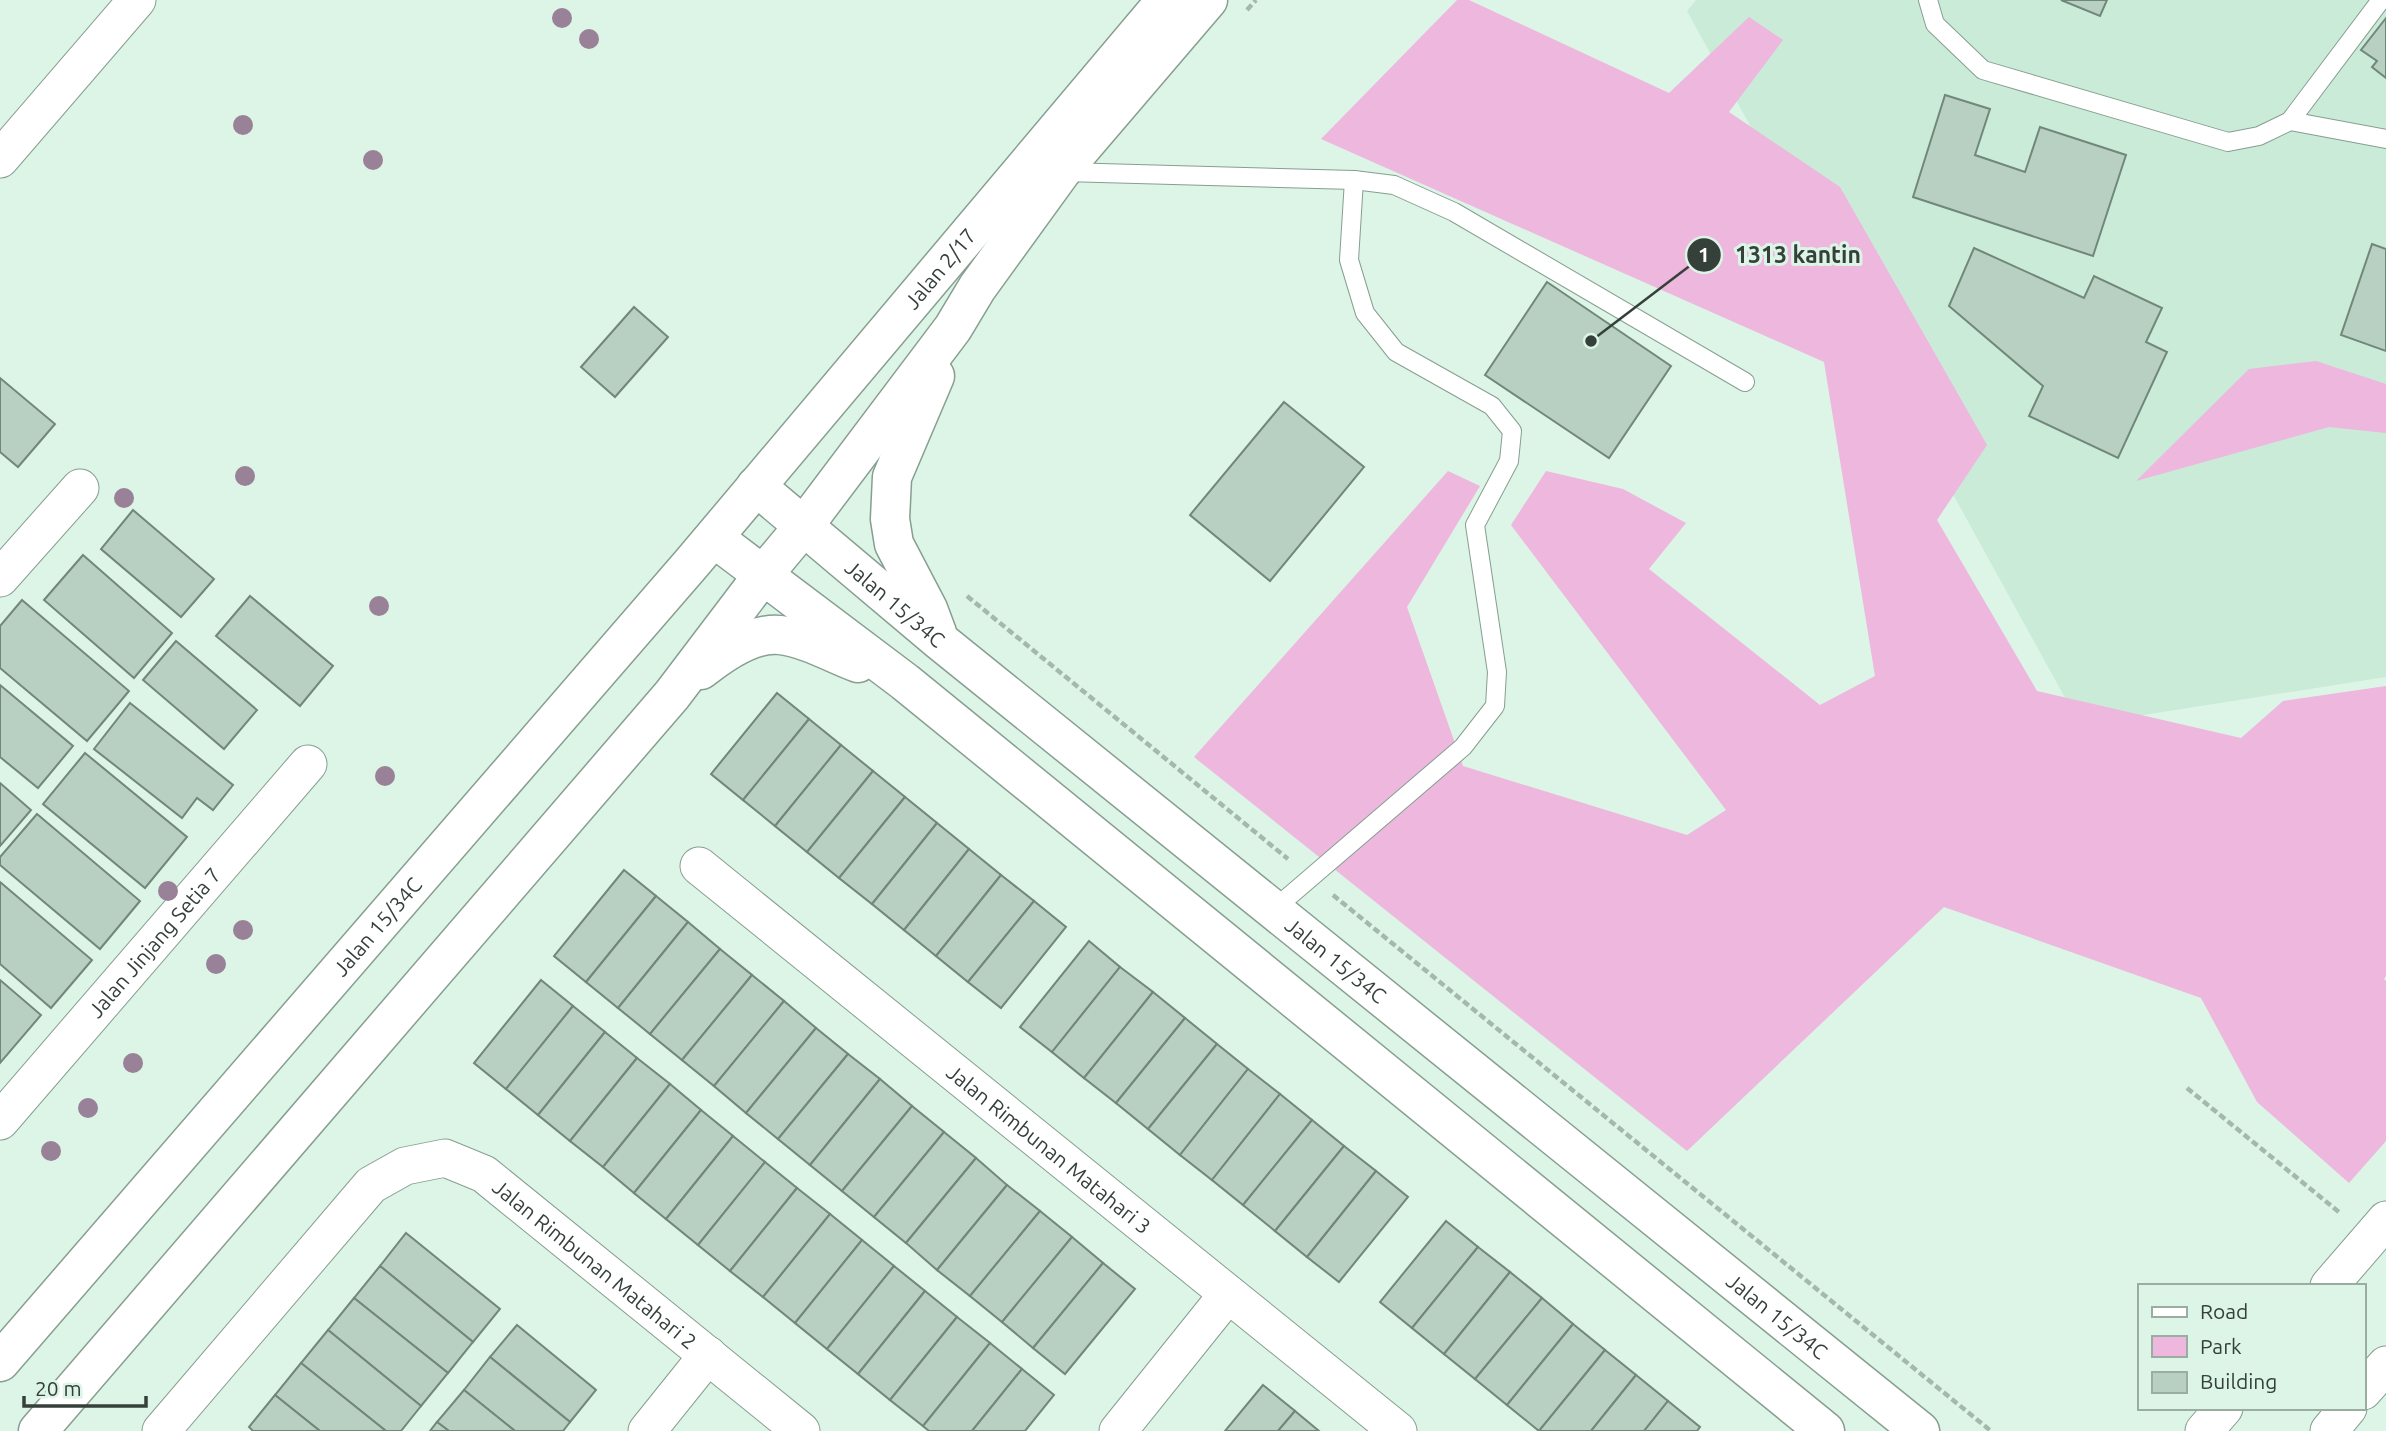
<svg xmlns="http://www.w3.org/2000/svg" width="2386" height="1431" font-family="Ubuntu,sans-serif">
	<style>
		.built { fill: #caebd8 }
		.green { fill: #edb7de }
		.building { fill: #b8d0c2; stroke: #71877a; stroke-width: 2 }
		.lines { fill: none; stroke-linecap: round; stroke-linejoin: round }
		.service-casing { stroke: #879e91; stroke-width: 20 }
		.minor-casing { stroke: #879e91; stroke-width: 39 }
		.tertiary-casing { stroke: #879e91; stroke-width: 41 }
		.path { stroke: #a4b8ac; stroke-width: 4.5; stroke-dasharray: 7 3.5; stroke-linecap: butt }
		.service { stroke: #fff; stroke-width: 18 }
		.minor { stroke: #fff; stroke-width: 37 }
		.tertiary { stroke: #fff; stroke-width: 38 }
		.tree { fill: #998197 }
		.labels { text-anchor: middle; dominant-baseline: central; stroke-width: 6; stroke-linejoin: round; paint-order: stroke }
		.street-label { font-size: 21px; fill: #36403a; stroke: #dcf5e6 }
		.leader { fill: none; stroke: #36403a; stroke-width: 2.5 }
		.callout-dot { fill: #36403a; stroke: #dcf5e6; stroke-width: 2.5 }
		.mark-label { font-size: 21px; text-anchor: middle; font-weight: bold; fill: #fff }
		.callout-label { font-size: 23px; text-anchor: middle; font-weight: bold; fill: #36403a; stroke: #dcf5e6; stroke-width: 6; stroke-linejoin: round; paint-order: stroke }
	</style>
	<rect width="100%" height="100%" fill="#dcf5e6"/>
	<path class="built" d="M1696,0H2386V677L2080,725L1687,11Z"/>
	<g class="green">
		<path d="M1457,0H1469L1669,93L1749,17L1783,40L1729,112L1840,187L1987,445L1937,520L2037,691L2241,738L2283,701L2386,686V976L2384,979L2386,981V1141L2349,1183L2257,1102L2201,998L1944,907L1687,1151L1194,757L1448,471L1480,486L1407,607L1463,766L1687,835L1726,810L1511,525L1546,471L1623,489L1686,523L1649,569L1820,705L1875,676L1824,362L1321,139Z"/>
		<path d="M2316,361L2386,384V433L2329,427L2136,481L2249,369Z"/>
	</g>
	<g class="building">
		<path d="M2061,0H2107L2100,16Z"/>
		<path d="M2386,18V78L2372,67L2377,61L2361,50Z"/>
		<path d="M1945,95L1990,109L1975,155L2025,172L2040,127L2126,155L2093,256L1913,197Z"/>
		<path d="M2372,244L2386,249V351L2341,335Z"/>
		<path d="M1974,248L2084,298L2094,276L2162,308L2146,342L2167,352L2118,458L2029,416L2043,386L1949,306Z"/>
		<path d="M1547,282L1671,366L1609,458L1485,375Z"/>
		<path d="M634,307L668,337L615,397L581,367Z"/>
		<path d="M0,378L55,424L18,467L0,452Z"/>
		<path d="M1284,402L1364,467L1270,581L1190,515Z"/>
		<path d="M133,510L214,579L181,617L101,549Z"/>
		<path d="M83,555L172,633L134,678L44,600Z"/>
		<path d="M250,596L333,666L300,706L216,636Z"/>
		<path d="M22,600L129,691L87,741L0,668V626Z"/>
		<path d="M176,641L257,710L224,749L143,680Z"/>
		<path d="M0,685L73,746L38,788L0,757Z"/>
		<path d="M777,693L809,719L743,800L711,774Z"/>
		<path d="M130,703L233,785L213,810L197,798L182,818L94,749Z"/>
		<path d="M809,719L841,745L775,826L743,800Z"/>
		<path d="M841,745L873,771L807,852L775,826Z"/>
		<path d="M85,753L187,837L145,888L43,804Z"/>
		<path d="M873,771L905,797L839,878L807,852Z"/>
		<path d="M0,783L31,810L0,846Z"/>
		<path d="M905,797L937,823L872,904L839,878Z"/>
		<path d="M37,814L140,901L100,949L0,865V857Z"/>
		<path d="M937,823L969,849L904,930L872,904Z"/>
		<path d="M969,849L1001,875L936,956L904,930Z"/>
		<path d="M624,870L656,896L586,982L554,956Z"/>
		<path d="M1001,875L1034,901L968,982L936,956Z"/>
		<path d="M0,882L92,960L51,1008L0,964Z"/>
		<path d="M656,896L688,922L618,1008L586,982Z"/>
		<path d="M1034,901L1066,927L1001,1008L968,982Z"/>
		<path d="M688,922L720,949L650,1034L618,1008Z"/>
		<path d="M1089,941L1120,967L1052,1052L1020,1027Z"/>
		<path d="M720,949L752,975L682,1060L650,1034Z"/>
		<path d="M1120,967L1153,992L1084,1078L1052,1052Z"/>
		<path d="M752,975L784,1001L714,1086L682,1060Z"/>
		<path d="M0,980L41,1015L0,1063Z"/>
		<path d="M541,980L573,1006L506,1089L474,1063Z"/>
		<path d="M1153,992L1185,1018L1116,1103L1084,1078Z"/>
		<path d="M784,1001L816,1028L746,1113L714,1086Z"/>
		<path d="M573,1006L605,1032L538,1115L506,1089Z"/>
		<path d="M1185,1018L1217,1044L1148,1129L1116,1103Z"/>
		<path d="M816,1028L848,1054L778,1139L746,1113Z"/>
		<path d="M605,1032L637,1058L570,1141L538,1115Z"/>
		<path d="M1217,1044L1248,1069L1180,1155L1148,1129Z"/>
		<path d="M848,1054L880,1079L810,1165L778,1139Z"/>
		<path d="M637,1058L670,1084L603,1167L570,1141Z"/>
		<path d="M1248,1069L1280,1094L1212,1180L1180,1155Z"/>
		<path d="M880,1079L912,1106L842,1191L810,1165Z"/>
		<path d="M670,1084L701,1110L634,1193L603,1167Z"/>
		<path d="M1280,1094L1312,1120L1243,1205L1212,1180Z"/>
		<path d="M912,1106L944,1132L874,1217L842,1191Z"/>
		<path d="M701,1110L733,1136L666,1219L634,1193Z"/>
		<path d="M1312,1120L1344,1146L1275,1231L1243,1205Z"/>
		<path d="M944,1132L976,1158L906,1243L874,1217Z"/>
		<path d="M733,1136L765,1162L698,1245L666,1219Z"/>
		<path d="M1344,1146L1376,1171L1307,1257L1275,1231Z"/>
		<path d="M976,1158L1007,1185L937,1270L906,1243Z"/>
		<path d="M765,1162L797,1188L730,1271L698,1245Z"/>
		<path d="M1376,1171L1408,1197L1339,1282L1307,1257Z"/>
		<path d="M1007,1185L1040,1211L970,1296L937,1270Z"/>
		<path d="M797,1188L830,1214L763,1297L730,1271Z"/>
		<path d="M1040,1211L1072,1237L1002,1322L970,1296Z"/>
		<path d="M830,1214L862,1240L795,1323L763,1297Z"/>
		<path d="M1446,1221L1478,1247L1412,1328L1380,1302Z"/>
		<path d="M406,1233L500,1309L473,1342L380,1266Z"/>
		<path d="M1072,1237L1103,1263L1033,1348L1002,1322Z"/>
		<path d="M862,1240L894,1266L827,1349L795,1323Z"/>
		<path d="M1478,1247L1510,1272L1444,1354L1412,1328Z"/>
		<path d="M1103,1263L1135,1289L1065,1374L1033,1348Z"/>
		<path d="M380,1266L473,1342L448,1373L354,1298Z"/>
		<path d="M894,1266L925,1291L858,1374L827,1349Z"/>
		<path d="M1510,1272L1542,1298L1475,1379L1444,1354Z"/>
		<path d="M925,1291L957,1317L890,1400L858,1374Z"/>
		<path d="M354,1298L448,1373L421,1406L328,1330Z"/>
		<path d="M1542,1298L1573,1324L1507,1405L1475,1379Z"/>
		<path d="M957,1317L990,1343L923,1426L890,1400Z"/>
		<path d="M1573,1324L1605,1350L1539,1431L1507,1405Z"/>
		<path d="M517,1325L596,1390L570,1422L490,1357Z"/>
		<path d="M328,1330L421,1406L401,1431H386L301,1363Z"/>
		<path d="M990,1343L1022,1369L972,1431H929L923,1426Z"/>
		<path d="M1605,1350L1636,1375L1591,1431H1539Z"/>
		<path d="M490,1357L570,1422L563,1431H515L464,1390Z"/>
		<path d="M301,1363L386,1431H320L275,1395Z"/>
		<path d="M1022,1369L1054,1395L1025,1431H972Z"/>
		<path d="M1636,1375L1668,1401L1644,1431H1591Z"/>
		<path d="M1263,1385L1295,1411L1278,1431H1225Z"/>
		<path d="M464,1390L515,1431H449L437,1422Z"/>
		<path d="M275,1395L320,1431H253L249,1427Z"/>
		<path d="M1668,1401L1700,1427L1697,1431H1644Z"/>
		<path d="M1295,1411L1319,1431H1278Z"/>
		<path d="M437,1422L449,1431H430Z"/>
	</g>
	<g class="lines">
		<g class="service-casing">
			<g id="service">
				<path d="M1928,0L1935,24L1983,70L2228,142L2259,136L2290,121L2381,0"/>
				<path d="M2290,121L2386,139"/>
				<path d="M1064,172L1354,180L1394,185L1454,212L1745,382"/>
				<path d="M1273,910L1463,747L1495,706L1497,672L1475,525L1509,461L1512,431L1492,406L1396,352L1365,313L1349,260L1354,180"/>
			</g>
		</g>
		<g class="minor-casing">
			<g id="minor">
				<path d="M0,159L137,0"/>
				<path d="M0,578L80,488"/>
				<path id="s1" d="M699,866L1398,1431"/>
				<path id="s2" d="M0,1121L308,764"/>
				<path d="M2329,1286L2386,1220"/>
				<path d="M2363,1391L2386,1365"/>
				<path id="s3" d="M161,1431L371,1185L405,1166L445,1158L484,1174L801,1431"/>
				<path d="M647,1431L708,1355"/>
				<path d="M1118,1431L1228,1294"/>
				<path d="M2204,1431L2224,1408"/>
				<path d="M2329,1431L2348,1408"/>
			</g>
		</g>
		<g class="tertiary-casing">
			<g id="tertiary">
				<path d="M935,376L892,477L890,519L894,544L928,609L937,633"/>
				<path id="s4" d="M756,486L940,641L1920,1431"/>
				<path d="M714,538L905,682L1825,1431"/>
				<path d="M701,670C721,654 753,632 780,635C806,638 834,654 858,663"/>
				<path id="s5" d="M0,1362L691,564L1166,0"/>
				<path d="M38,1431L672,695L763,575L803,527L953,328L977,288L1061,172L1208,0"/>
			</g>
		</g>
		<g class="path">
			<path d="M1247,10L1256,0"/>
			<path d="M967,596L1288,859"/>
			<path d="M1333,895L1991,1431"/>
			<path d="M2187,1088L2340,1213"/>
		</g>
		<use href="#service" class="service"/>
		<use href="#minor" class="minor"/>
		<use href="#tertiary" class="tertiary"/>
	</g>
	<g class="tree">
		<circle cx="562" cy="18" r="10"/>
		<circle cx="589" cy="39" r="10"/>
		<circle cx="243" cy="125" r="10"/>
		<circle cx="373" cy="160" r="10"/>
		<circle cx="245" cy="476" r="10"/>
		<circle cx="124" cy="498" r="10"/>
		<circle cx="379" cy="606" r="10"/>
		<circle cx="385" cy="776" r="10"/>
		<circle cx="168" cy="891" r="10"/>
		<circle cx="243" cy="930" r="10"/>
		<circle cx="216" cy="964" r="10"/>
		<circle cx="133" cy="1063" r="10"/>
		<circle cx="88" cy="1108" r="10"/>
		<circle cx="51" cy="1151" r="10"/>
	</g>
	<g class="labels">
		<g class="street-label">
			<text stroke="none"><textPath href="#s5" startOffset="1442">Jalan 2/17</textPath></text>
			<text stroke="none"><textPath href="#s4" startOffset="182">Jalan 15/34C</textPath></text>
			<text stroke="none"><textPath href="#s5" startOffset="576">Jalan 15/34C</textPath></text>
			<text stroke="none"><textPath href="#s2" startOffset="236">Jalan Jinjang Setia 7</textPath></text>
			<text stroke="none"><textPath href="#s4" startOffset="749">Jalan 15/34C</textPath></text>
			<text stroke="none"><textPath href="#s1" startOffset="450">Jalan Rimbunan Matahari 3</textPath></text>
			<text stroke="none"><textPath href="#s3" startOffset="588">Jalan Rimbunan Matahari 2</textPath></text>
			<text stroke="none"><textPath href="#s4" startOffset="1316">Jalan 15/34C</textPath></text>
		</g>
	</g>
	<path class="leader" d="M1591 341L1704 255"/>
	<g class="callout-dot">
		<circle cx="1591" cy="341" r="7"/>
		<circle cx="1704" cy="255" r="18"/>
	</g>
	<g class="mark-label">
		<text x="1704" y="262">1</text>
	</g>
	<g class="callout-label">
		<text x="1798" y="263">1313 kantin</text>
	</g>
	<rect x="2138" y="1284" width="228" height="126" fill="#dcf5e6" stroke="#9aada1" stroke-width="2"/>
	<rect x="2152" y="1307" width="35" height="10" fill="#ffffff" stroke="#9aada1" stroke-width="2"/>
	<text x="2200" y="1319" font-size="21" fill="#36403a">Road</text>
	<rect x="2152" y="1336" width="35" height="21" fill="#edb7de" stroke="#9aada1" stroke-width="2"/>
	<text x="2200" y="1354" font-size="21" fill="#36403a">Park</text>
	<rect x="2152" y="1372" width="35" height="21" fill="#b8d0c2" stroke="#9aada1" stroke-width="2"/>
	<text x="2200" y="1389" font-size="21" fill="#36403a">Building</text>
	<path d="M24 1396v10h122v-10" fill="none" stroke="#36403a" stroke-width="3.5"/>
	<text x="35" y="1396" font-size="21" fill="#36403a" stroke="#dcf5e6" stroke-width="5" paint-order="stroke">20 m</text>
</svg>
